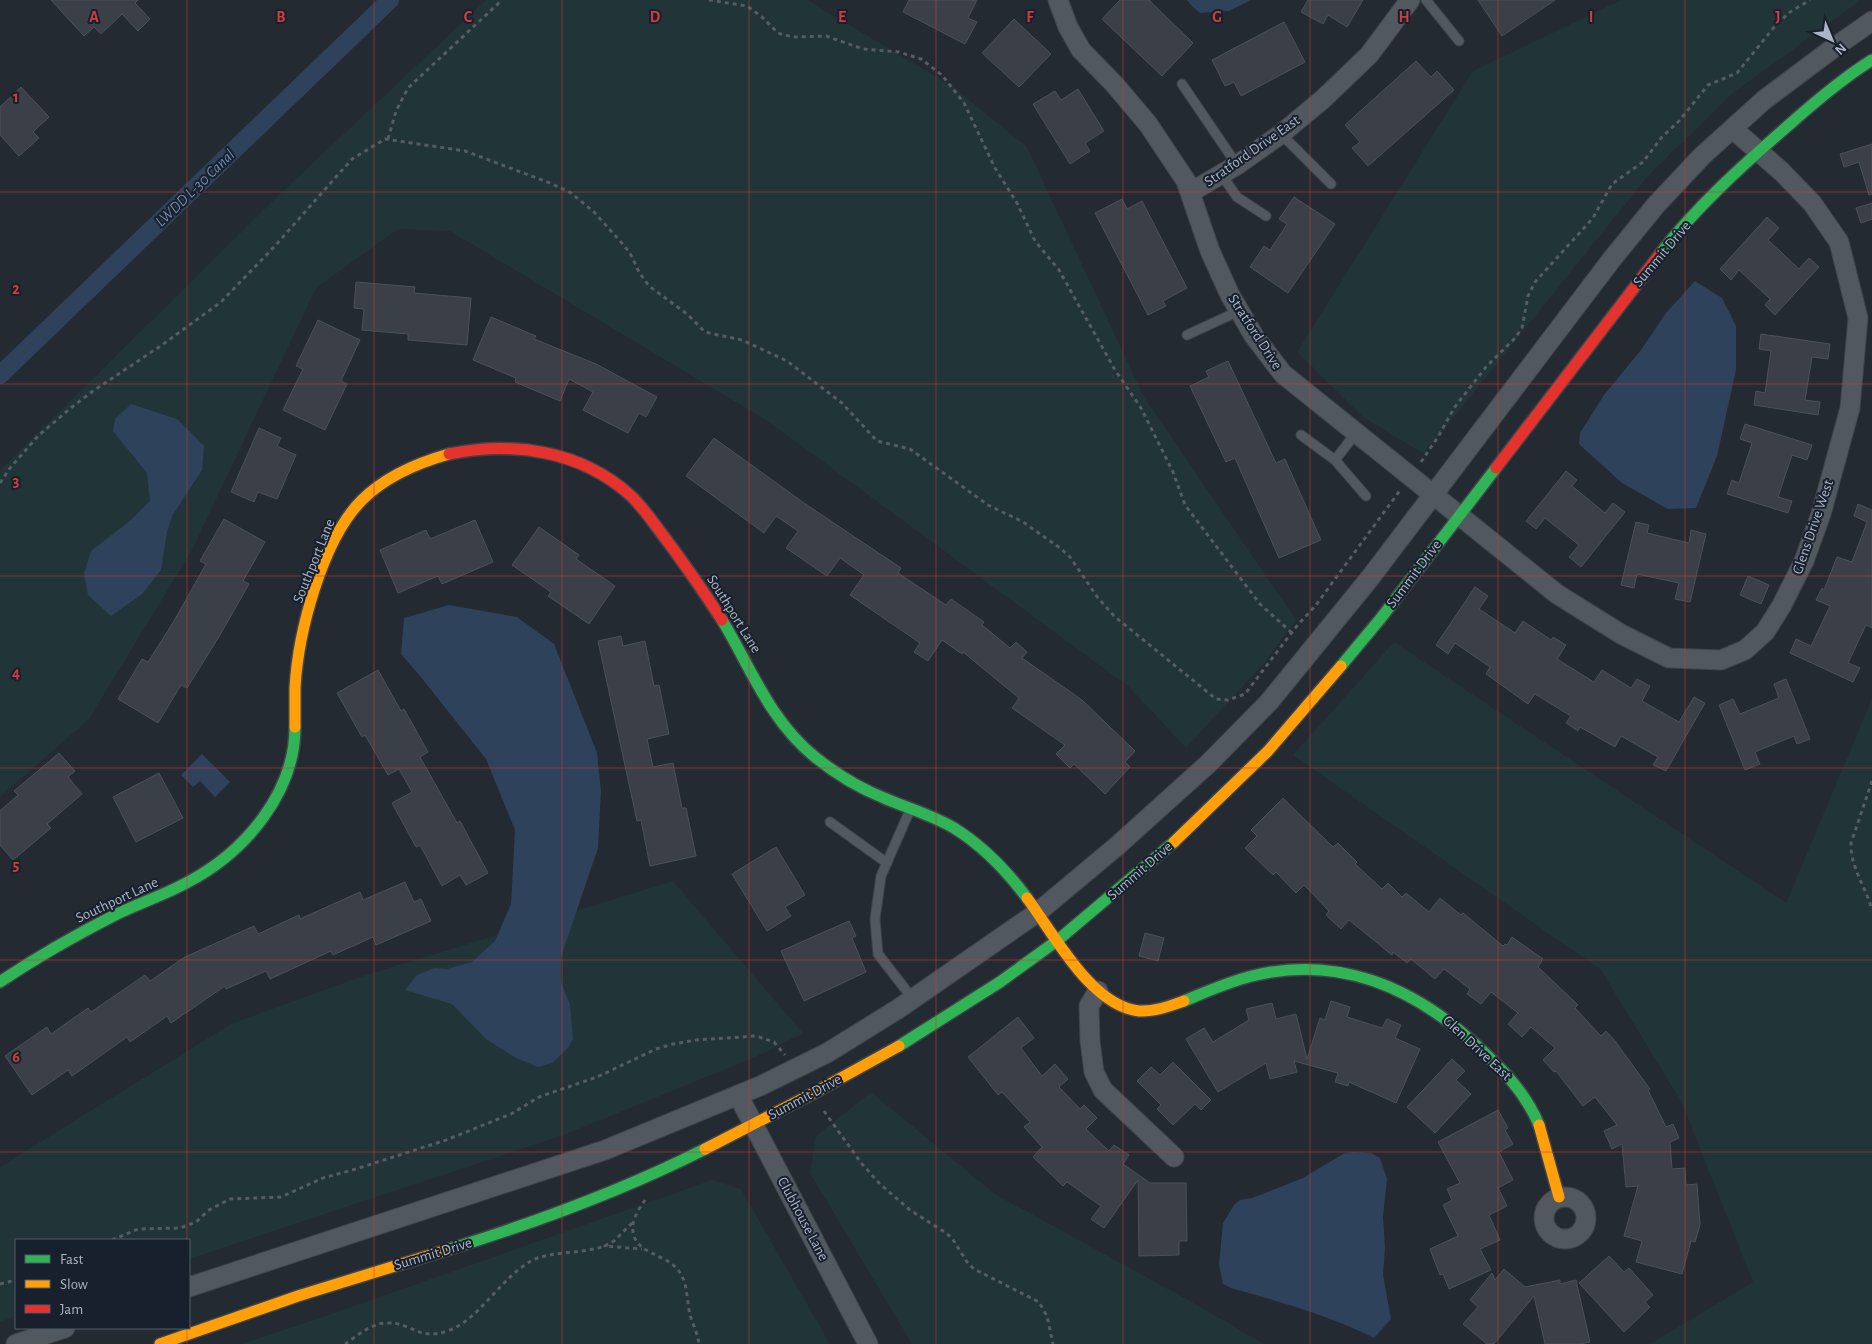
<svg xmlns="http://www.w3.org/2000/svg" width="1872" height="1344" font-family="'Alegreya Sans',sans-serif">
	<style>
		.green { fill: #213437 }
		.water { fill: #2e425c }
		.lines { fill: none; stroke-linecap: round; stroke-linejoin: round }
		.canal { stroke: #2e425c; stroke-width: 18 }
		.building { fill: #3b4048; stroke: #4b515a }
		.lane-casing { stroke: #40444a; stroke-width: 11 }
		.street-casing { stroke: #40444a; stroke-width: 21 }
		.fast-casing { stroke: #40444a; stroke-width: 14 }
		.slow-casing { stroke: #40444a; stroke-width: 14 }
		.jam-casing { stroke: #40444a; stroke-width: 14 }
		.path { stroke: #555c63; stroke-width: 3; stroke-dasharray: 4 4; stroke-linecap: butt }
		.lane { stroke: #525860; stroke-width: 9 }
		.street { stroke: #525860; stroke-width: 19 }
		.fast { stroke: #30b455; stroke-width: 11 }
		.slow { stroke: #ff9f0a; stroke-width: 11 }
		.jam { stroke: #e5322d; stroke-width: 11 }
		.grid { fill: none; stroke: #d03d40; stroke-width: 1; stroke-opacity: 0.55 }
		.labels { text-anchor: middle; dominant-baseline: central; stroke-width: 4; stroke-linejoin: round; paint-order: stroke }
		.street-label { font-size: 15px; fill: #abb5c5; stroke: #17202c }
		.water-label { font-size: 16px; font-style: italic; fill: #718cb0; stroke: #17202c }
		.grid-label { font-size: 16px; text-anchor: middle; font-weight: bold; fill: #d03d40; stroke: #17202c; stroke-width: 4; stroke-linejoin: round; paint-order: stroke }
	</style>
	<rect width="100%" height="100%" fill="#242a31"/>
	<g class="green">
		<path d="M486,0H807L952,86L1027,147L1144,397L1296,620L1264,663L1186,748L1129,687L769,422L450,231L398,229L316,288L192,550L89,719L0,797V470L281,193Z"/>
		<path d="M1621,0H1861L1734,92L1648,176L1424,454L1363,417L1297,352L1473,71Z"/>
		<path d="M1394,642L1786,903L1872,699V1344H1647L1655,1341L1753,1282L1682,1103L1601,970L1293,755Z"/>
		<path d="M673,881L803,1033L753,1058L564,1135L189,1259V1240H16V1316L0,1322V1167L231,1024L360,977Z"/>
		<path d="M871,1092L995,1194L1197,1305L1264,1344H912L810,1173L816,1136Z"/>
		<path d="M712,1180L741,1189L830,1344H242L340,1311Z"/>
	</g>
	<g class="water">
		<path d="M1187,0H1251L1229,11L1200,13L1190,4Z"/>
		<path d="M1695,281L1722,298L1736,326V370L1717,456L1696,508L1668,509L1622,483L1579,444L1580,433L1604,395L1641,350L1666,313Z"/>
		<path d="M131,404L177,419L204,446L202,470L172,516L167,532L161,570L142,594L111,616L88,595L84,573L91,551L131,520L150,501L147,473L113,431L115,419Z"/>
		<path d="M449,605L517,617L554,644L597,753L601,791L598,848L561,957V982L570,1005L573,1039L568,1048L552,1063L538,1067L516,1058L486,1039L452,1004L405,990L417,975L434,968L447,969L472,962L495,941L511,904L515,830L486,759L420,676L401,654L404,618Z"/>
		<path d="M202,754L230,782L215,797L200,781L193,787L181,775Z"/>
		<path d="M1352,1152L1371,1153L1380,1158L1387,1179L1383,1217L1385,1248L1383,1275L1391,1319L1374,1338C1329,1315 1280,1302 1231,1288L1223,1284L1219,1265L1223,1223L1234,1205L1240,1200L1252,1198L1303,1178L1343,1154Z"/>
	</g>
	<g class="lines">
		<path class="canal" d="M0,375L390,0"/>
	</g>
	<g class="building">
		<path d="M51,0H138L135,3L150,19L138,31L122,14L101,34L94,27L84,36Z"/>
		<path d="M909,0H977L968,18L977,22L965,44L903,12Z"/>
		<path d="M1120,0H1149L1193,43L1162,76L1102,19Z"/>
		<path d="M1308,0H1363L1347,27L1328,15L1323,24L1301,12Z"/>
		<path d="M1478,0H1555L1502,36Z"/>
		<path d="M1014,19L1051,54L1019,87L982,53Z"/>
		<path d="M1284,22L1305,62L1241,96L1234,82L1225,86L1212,60Z"/>
		<path d="M1416,61L1431,77L1437,71L1454,90L1368,166L1352,148L1360,142L1345,125Z"/>
		<path d="M21,87L49,117L33,132L39,138L19,156L0,135V107Z"/>
		<path d="M1078,89L1104,131L1085,143L1090,151L1070,164L1033,104L1055,91L1061,100Z"/>
		<path d="M1872,144V194L1869,195L1859,162L1844,167L1840,154Z"/>
		<path d="M1294,197L1335,224L1288,293L1250,267L1264,246L1270,250L1287,224L1279,219Z"/>
		<path d="M1122,199L1127,209L1142,201L1187,288L1163,301L1166,306L1148,315L1095,213Z"/>
		<path d="M1872,203V219L1861,223L1856,208Z"/>
		<path d="M1767,217L1779,228L1768,240L1799,269L1809,258L1819,267L1775,315L1765,305L1770,299L1739,270L1731,280L1720,269Z"/>
		<path d="M356,282L415,287L414,293L471,298L467,345L408,340V334L362,330L364,309L354,308Z"/>
		<path d="M491,317L536,336L534,339L596,364L657,397L646,417L639,413L628,433L583,410L593,392L569,379L560,401L515,382L516,378L473,360Z"/>
		<path d="M318,320L360,340L341,381L347,384L325,430L283,410L303,369L296,366Z"/>
		<path d="M1761,334L1830,344L1828,359L1812,357L1805,400L1820,402L1818,415L1754,405L1756,391L1765,393L1771,351L1759,349Z"/>
		<path d="M1228,361L1276,463L1285,459L1321,540L1279,558L1235,458L1226,462L1190,386L1209,377L1206,371Z"/>
		<path d="M1745,424L1812,445L1807,460L1792,455L1778,497L1792,501L1788,513L1727,494L1732,480L1739,483L1752,443L1740,439Z"/>
		<path d="M259,428L281,438L277,446L296,455L277,499L258,492L254,502L231,492Z"/>
		<path d="M714,438L804,503L901,568L898,573L946,605L951,599L984,622L982,625L1010,648L1016,642L1027,652L1022,658L1082,700L1135,751L1125,762L1130,767L1105,794L1074,764L1070,768L1056,754L1065,745L1012,708L1019,698L963,652L962,654L942,640L928,661L914,652L920,643L850,595L864,575L840,558L827,576L786,548L798,531L776,516L764,533L686,476Z"/>
		<path d="M1566,471L1577,480L1572,486L1605,513L1613,503L1625,512L1581,567L1569,557L1579,545L1545,518L1536,529L1526,521Z"/>
		<path d="M1858,504L1872,510V628L1866,625L1848,663L1860,668L1853,682L1790,653L1796,639L1811,646L1830,606L1816,600L1822,588L1824,590L1837,557L1852,562L1867,522L1854,516Z"/>
		<path d="M224,519L265,542L243,581L249,584L220,635L187,688L181,685L158,723L118,699L142,659L148,662L174,621L206,564L200,561Z"/>
		<path d="M475,520L493,562L442,584L438,576L398,593L380,550L426,530L430,539Z"/>
		<path d="M1636,522L1649,525L1647,533L1689,543L1691,530L1706,534L1690,602L1675,599L1679,583L1637,574L1634,588L1621,585Z"/>
		<path d="M539,527L579,555L576,559L615,586L589,624L548,596L551,592L512,565Z"/>
		<path d="M1748,576L1769,585L1761,604L1740,595Z"/>
		<path d="M1475,587L1488,596L1479,609L1515,633L1523,621L1551,640L1553,637L1566,645L1557,659L1594,682L1602,670L1631,688L1637,679L1650,686L1642,701L1679,722L1694,697L1705,703L1666,771L1653,765L1658,757L1621,736L1615,747L1580,727L1578,731L1566,723L1571,716L1535,694L1528,704L1486,674L1490,667L1455,643L1448,654L1436,645Z"/>
		<path d="M621,636L623,646L645,641L654,686L659,685L669,734L647,739L653,767L673,763L682,808H686L696,856L650,866L641,820L637,821L598,641Z"/>
		<path d="M378,670L401,711L404,709L428,752L420,757L457,823L460,821L488,873L466,885L460,875L442,886L420,845L416,847L392,803L412,792L399,769L388,775L365,735L362,737L337,693Z"/>
		<path d="M1786,679L1810,739L1797,744L1794,736L1755,752L1760,764L1745,770L1719,705L1733,699L1740,714L1779,698L1774,684Z"/>
		<path d="M59,753L75,771L68,777L82,794L47,824L51,828L13,860L0,845V811L18,795L14,791Z"/>
		<path d="M159,773L183,818L136,842L113,797Z"/>
		<path d="M1283,798L1333,847L1338,843L1357,862L1355,864L1382,889L1388,883L1402,897L1406,893L1429,912L1440,898L1461,915L1463,913L1503,946L1505,944L1507,945L1512,937L1543,959L1538,967L1578,1005L1575,1008L1601,1036L1606,1031L1615,1041L1650,1089L1648,1090L1666,1127L1673,1124L1679,1138L1670,1142L1672,1169L1685,1168L1686,1185L1697,1184L1700,1225L1695,1242L1691,1241L1682,1274L1636,1262L1642,1241L1624,1236L1638,1186L1626,1187L1622,1144L1612,1149L1604,1131L1617,1125L1595,1097L1583,1106L1556,1071L1554,1072L1543,1060L1555,1048L1531,1027L1522,1037L1508,1024L1518,1013L1491,992L1481,1004L1467,994L1470,989L1444,969L1435,979L1411,959L1407,963L1393,952L1392,955L1349,920L1341,929L1326,915L1329,911L1304,885L1296,893L1276,872L1273,875L1245,848L1257,836L1251,830Z"/>
		<path d="M776,847L805,895L785,907L791,916L767,931L732,874Z"/>
		<path d="M405,882L414,902L421,899L431,921L376,945L373,937L333,955L331,951L270,979L266,971L226,989L225,986L171,1023L167,1016L130,1042L127,1037L72,1076L68,1070L32,1095L5,1056L47,1027L51,1034L88,1008L91,1012L145,975L150,981L185,957L254,926L258,934L299,915L300,919L360,892L363,900Z"/>
		<path d="M849,921L856,936L852,938L866,972L804,1001L781,951Z"/>
		<path d="M1145,933L1164,938L1158,961L1139,956Z"/>
		<path d="M1331,1001L1350,1007L1347,1017L1382,1028L1387,1019L1401,1025L1395,1038L1420,1049L1396,1103L1349,1082L1348,1086L1335,1082L1338,1073L1294,1061L1297,1072L1270,1079L1266,1063L1218,1092L1186,1039L1204,1028L1213,1042L1249,1020L1246,1009L1272,1003L1276,1019L1296,1014L1307,1059L1320,1018L1325,1020Z"/>
		<path d="M1018,1017L1034,1038L1021,1048L1042,1076L1055,1064L1068,1079L1059,1087L1080,1109L1084,1105L1097,1118L1086,1129L1109,1151L1114,1145L1129,1155L1123,1164L1150,1183H1186L1187,1241H1179V1255L1139,1256L1138,1180L1104,1228L1091,1219L1101,1206L1067,1182L1063,1186L1033,1157L1042,1147L1024,1127L1030,1122L1002,1092L998,1095L968,1057Z"/>
		<path d="M1452,1059L1465,1071L1456,1080L1471,1094L1435,1133L1407,1107Z"/>
		<path d="M1173,1062L1211,1100L1201,1110L1195,1104L1173,1125L1157,1109L1161,1105L1137,1081L1151,1067L1160,1075Z"/>
		<path d="M1498,1110L1508,1128L1505,1130L1513,1144L1499,1152L1513,1180L1498,1188L1507,1206L1489,1215L1500,1240L1480,1249L1491,1270L1449,1289L1443,1274L1440,1275L1430,1249L1458,1236L1443,1205L1452,1200L1447,1189L1460,1183L1438,1142Z"/>
		<path d="M1609,1256L1624,1272L1629,1268L1653,1295L1645,1302L1650,1307L1624,1332L1579,1283Z"/>
		<path d="M1504,1269L1525,1287L1560,1280V1284L1576,1280L1590,1342L1580,1344H1545L1534,1296L1494,1344H1487L1463,1324L1478,1307L1470,1300L1492,1273L1495,1280Z"/>
	</g>
	<g class="lines">
		<g class="lane-casing">
			<g id="lane">
				<path d="M1426,0L1459,41"/>
				<path d="M1182,84L1237,165"/>
				<path d="M1281,134L1331,184"/>
				<path d="M1221,174L1237,197L1266,216"/>
				<path d="M1187,335L1239,311"/>
				<path d="M1356,433L1335,460L1366,496"/>
				<path d="M1301,435L1335,460"/>
				<path d="M910,810L881,876L875,919L878,954L913,999"/>
				<path d="M830,822L887,863"/>
			</g>
		</g>
		<g class="street-casing">
			<g id="street">
				<path d="M1058,0L1068,27L1081,50L1115,85L1148,124L1186,181L1210,251L1230,295L1254,336L1283,374L1557,594L1621,634L1669,658L1721,660L1745,650L1765,632L1782,605L1804,561L1821,514L1850,408L1858,318L1839,242L1812,203L1782,172L1733,129"/>
				<path d="M1191,192L1237,165L1281,134L1322,100L1369,55L1410,0"/>
				<path d="M1098,991L1089,1006L1090,1041L1094,1072L1103,1090L1174,1157"/>
				<path d="M738,1095L868,1344"/>
				<circle cx="1565" cy="1218" r="21"/>
				<path d="M189,1287L605,1150L760,1086L827,1053L898,1009L1038,912L1117,846L1208,764L1269,702L1370,578L1612,259L1656,205L1702,156L1764,100L1832,49L1872,21"/>
				<path d="M16,1344L65,1328"/>
			</g>
		</g>
		<g class="fast-casing">
			<g id="fast">
				<path d="M1660,254C1696,207 1745,163 1790,124C1816,101 1843,78 1872,60"/>
				<path d="M722,620C751,668 770,721 815,757C836,774 859,788 884,798C907,808 932,815 954,828C983,846 1007,871 1027,898"/>
				<path d="M1341,666L1381,618L1496,468"/>
				<path d="M0,982C37,957 76,935 115,915C139,903 165,895 188,882C245,852 295,793 295,727"/>
				<path d="M1184,1001C1206,992 1228,982 1252,976C1336,955 1411,986 1474,1043C1500,1067 1525,1091 1539,1125"/>
				<path d="M899,1046L1000,982L1058,940L1174,842"/>
				<path d="M450,1249C537,1222 624,1190 705,1149"/>
			</g>
		</g>
		<g class="slow-casing">
			<g id="slow">
				<path d="M295,727C295,714 295,701 295,688C298,633 322,540 362,500C385,477 417,463 449,454"/>
				<path d="M1174,842L1268,751L1341,666"/>
				<path d="M1027,898C1054,934 1091,1006 1139,1011C1154,1012 1170,1006 1184,1001"/>
				<path d="M1539,1125L1559,1197"/>
				<path d="M705,1149L812,1094L899,1046"/>
				<path d="M160,1344L298,1296L450,1249"/>
			</g>
		</g>
		<g class="jam-casing">
			<g id="jam">
				<path d="M449,454C512,441 580,450 630,495C641,505 650,518 659,530C681,559 702,589 722,620"/>
				<path d="M1496,468L1660,254"/>
			</g>
		</g>
		<g class="path">
			<path d="M709,0L747,6L762,17L778,33L784,35L795,37L826,36L863,49L899,52L921,59L942,75L964,103L995,168L1017,203L1035,241L1059,270L1115,370L1141,408L1173,472L1185,505L1260,604L1292,633"/>
			<path d="M388,139L396,111L408,88L502,0"/>
			<path d="M1421,462L1438,437L1454,408L1486,367L1515,338L1522,328L1528,296L1535,282L1593,218L1612,184L1643,162L1662,137L1679,121L1708,85L1737,73L1775,26L1790,12L1810,0"/>
			<path d="M0,483L10,468L38,436L72,407L93,391L162,345L221,302L273,248L352,159L385,139L465,151L550,183L571,193L594,212L620,241L630,253L639,272L649,286L687,314L704,331L709,333L742,340L787,361L842,403L877,441L910,449L988,505L1023,522L1060,548L1070,557L1098,598L1114,616L1216,699L1228,700L1245,694L1296,627L1316,605L1401,489"/>
			<path d="M1872,781L1851,843C1850,867 1866,887 1872,910"/>
			<path d="M824,1111L862,1164L880,1184L910,1210L946,1233L952,1238L967,1262L974,1269L1039,1302L1047,1316L1053,1344"/>
			<path d="M645,1200C639,1209 631,1220 633,1232C637,1255 665,1253 678,1270C689,1283 686,1303 691,1318C694,1327 698,1335 699,1344"/>
			<path d="M632,1223L614,1241L605,1246L642,1249"/>
			<path d="M112,1240L138,1229L180,1228L196,1222L209,1210L230,1199L281,1197L323,1178L356,1169L446,1140L511,1114L539,1097L597,1077L656,1049L673,1044L696,1040L756,1036L774,1042L785,1055"/>
			<path d="M0,1284L16,1280"/>
			<path d="M345,1344C357,1336 373,1322 388,1323C414,1323 418,1342 450,1330C480,1318 501,1278 531,1261C548,1251 583,1254 605,1246"/>
		</g>
		<use href="#lane" class="lane"/>
		<use href="#street" class="street"/>
		<use href="#fast" class="fast"/>
		<use href="#slow" class="slow"/>
		<use href="#jam" class="jam"/>
	</g>
	<path class="grid" d="M187,0V1240M374,0V1344M562,0V1344M749,0V1344M936,0V1344M1123,0V1344M1310,0V1344M1498,0V1344M1685,0V1344M0,192H1872M0,384H1872M0,576H1872M0,768H1872M0,960H1872M0,1152H1872M187,1328V1344"/>
	<g class="labels">
		<g class="street-label">
			<text transform="translate(1252 151) rotate(-35)">Stratford Drive East</text>
			<text transform="translate(1662 254) rotate(-50)">Summit Drive</text>
			<text transform="translate(1255 332) rotate(57)">Stratford Drive</text>
			<text transform="translate(1813 527) rotate(-71)">Glens Drive West</text>
			<text transform="translate(314 561) rotate(-68)">Southport Lane</text>
			<text transform="translate(1414 574) rotate(-53)">Summit Drive</text>
			<text transform="translate(734 614) rotate(58)">Southport Lane</text>
			<text transform="translate(1140 871) rotate(-41)">Summit Drive</text>
			<text transform="translate(117 900) rotate(-25)">Southport Lane</text>
			<text transform="translate(1477 1048) rotate(43)">Glen Drive East</text>
			<text transform="translate(805 1097) rotate(-28)">Summit Drive</text>
			<text transform="translate(803 1219) rotate(62)">Clubhouse Lane</text>
			<text transform="translate(433 1254) rotate(-17)">Summit Drive</text>
		</g>
		<g class="water-label">
			<text transform="translate(195 188) rotate(-44)">LWDD L-30 Canal</text>
		</g>
	</g>
	<g class="grid-label">
		<text x="94" y="22">A</text>
		<text x="281" y="22">B</text>
		<text x="468" y="22">C</text>
		<text x="655" y="22">D</text>
		<text x="842" y="22">E</text>
		<text x="1030" y="22">F</text>
		<text x="1217" y="22">G</text>
		<text x="1404" y="22">H</text>
		<text x="1591" y="22">I</text>
		<text x="1778" y="22">J</text>
		<text x="16" y="102">1</text>
		<text x="16" y="294">2</text>
		<text x="16" y="486">3</text>
		<text x="16" y="678">4</text>
		<text x="16" y="870">5</text>
		<text x="16" y="1062">6</text>
	</g>
	<rect x="15" y="1239" width="175" height="90" fill="#17202c" stroke="#525c69"/>
	<rect x="25" y="1255" width="25" height="8" fill="#30b455" stroke="#525c69"/>
	<text x="60" y="1264" font-size="15" fill="#abb5c5">Fast</text>
	<rect x="25" y="1280" width="25" height="8" fill="#ff9f0a" stroke="#525c69"/>
	<text x="60" y="1289" font-size="15" fill="#abb5c5">Slow</text>
	<rect x="25" y="1305" width="25" height="8" fill="#e5322d" stroke="#525c69"/>
	<text x="60" y="1314" font-size="15" fill="#abb5c5">Jam</text>
	<g transform="translate(1832 40) rotate(136)" stroke="#17202c" stroke-width="4" paint-order="stroke">
	<path d="M0-4L9 19L0 12L-9 19Z" fill="#abb5c5"/>
	<text y="-8" font-size="14" font-weight="bold" text-anchor="middle" fill="#abb5c5">N</text>
	</g>
</svg>
